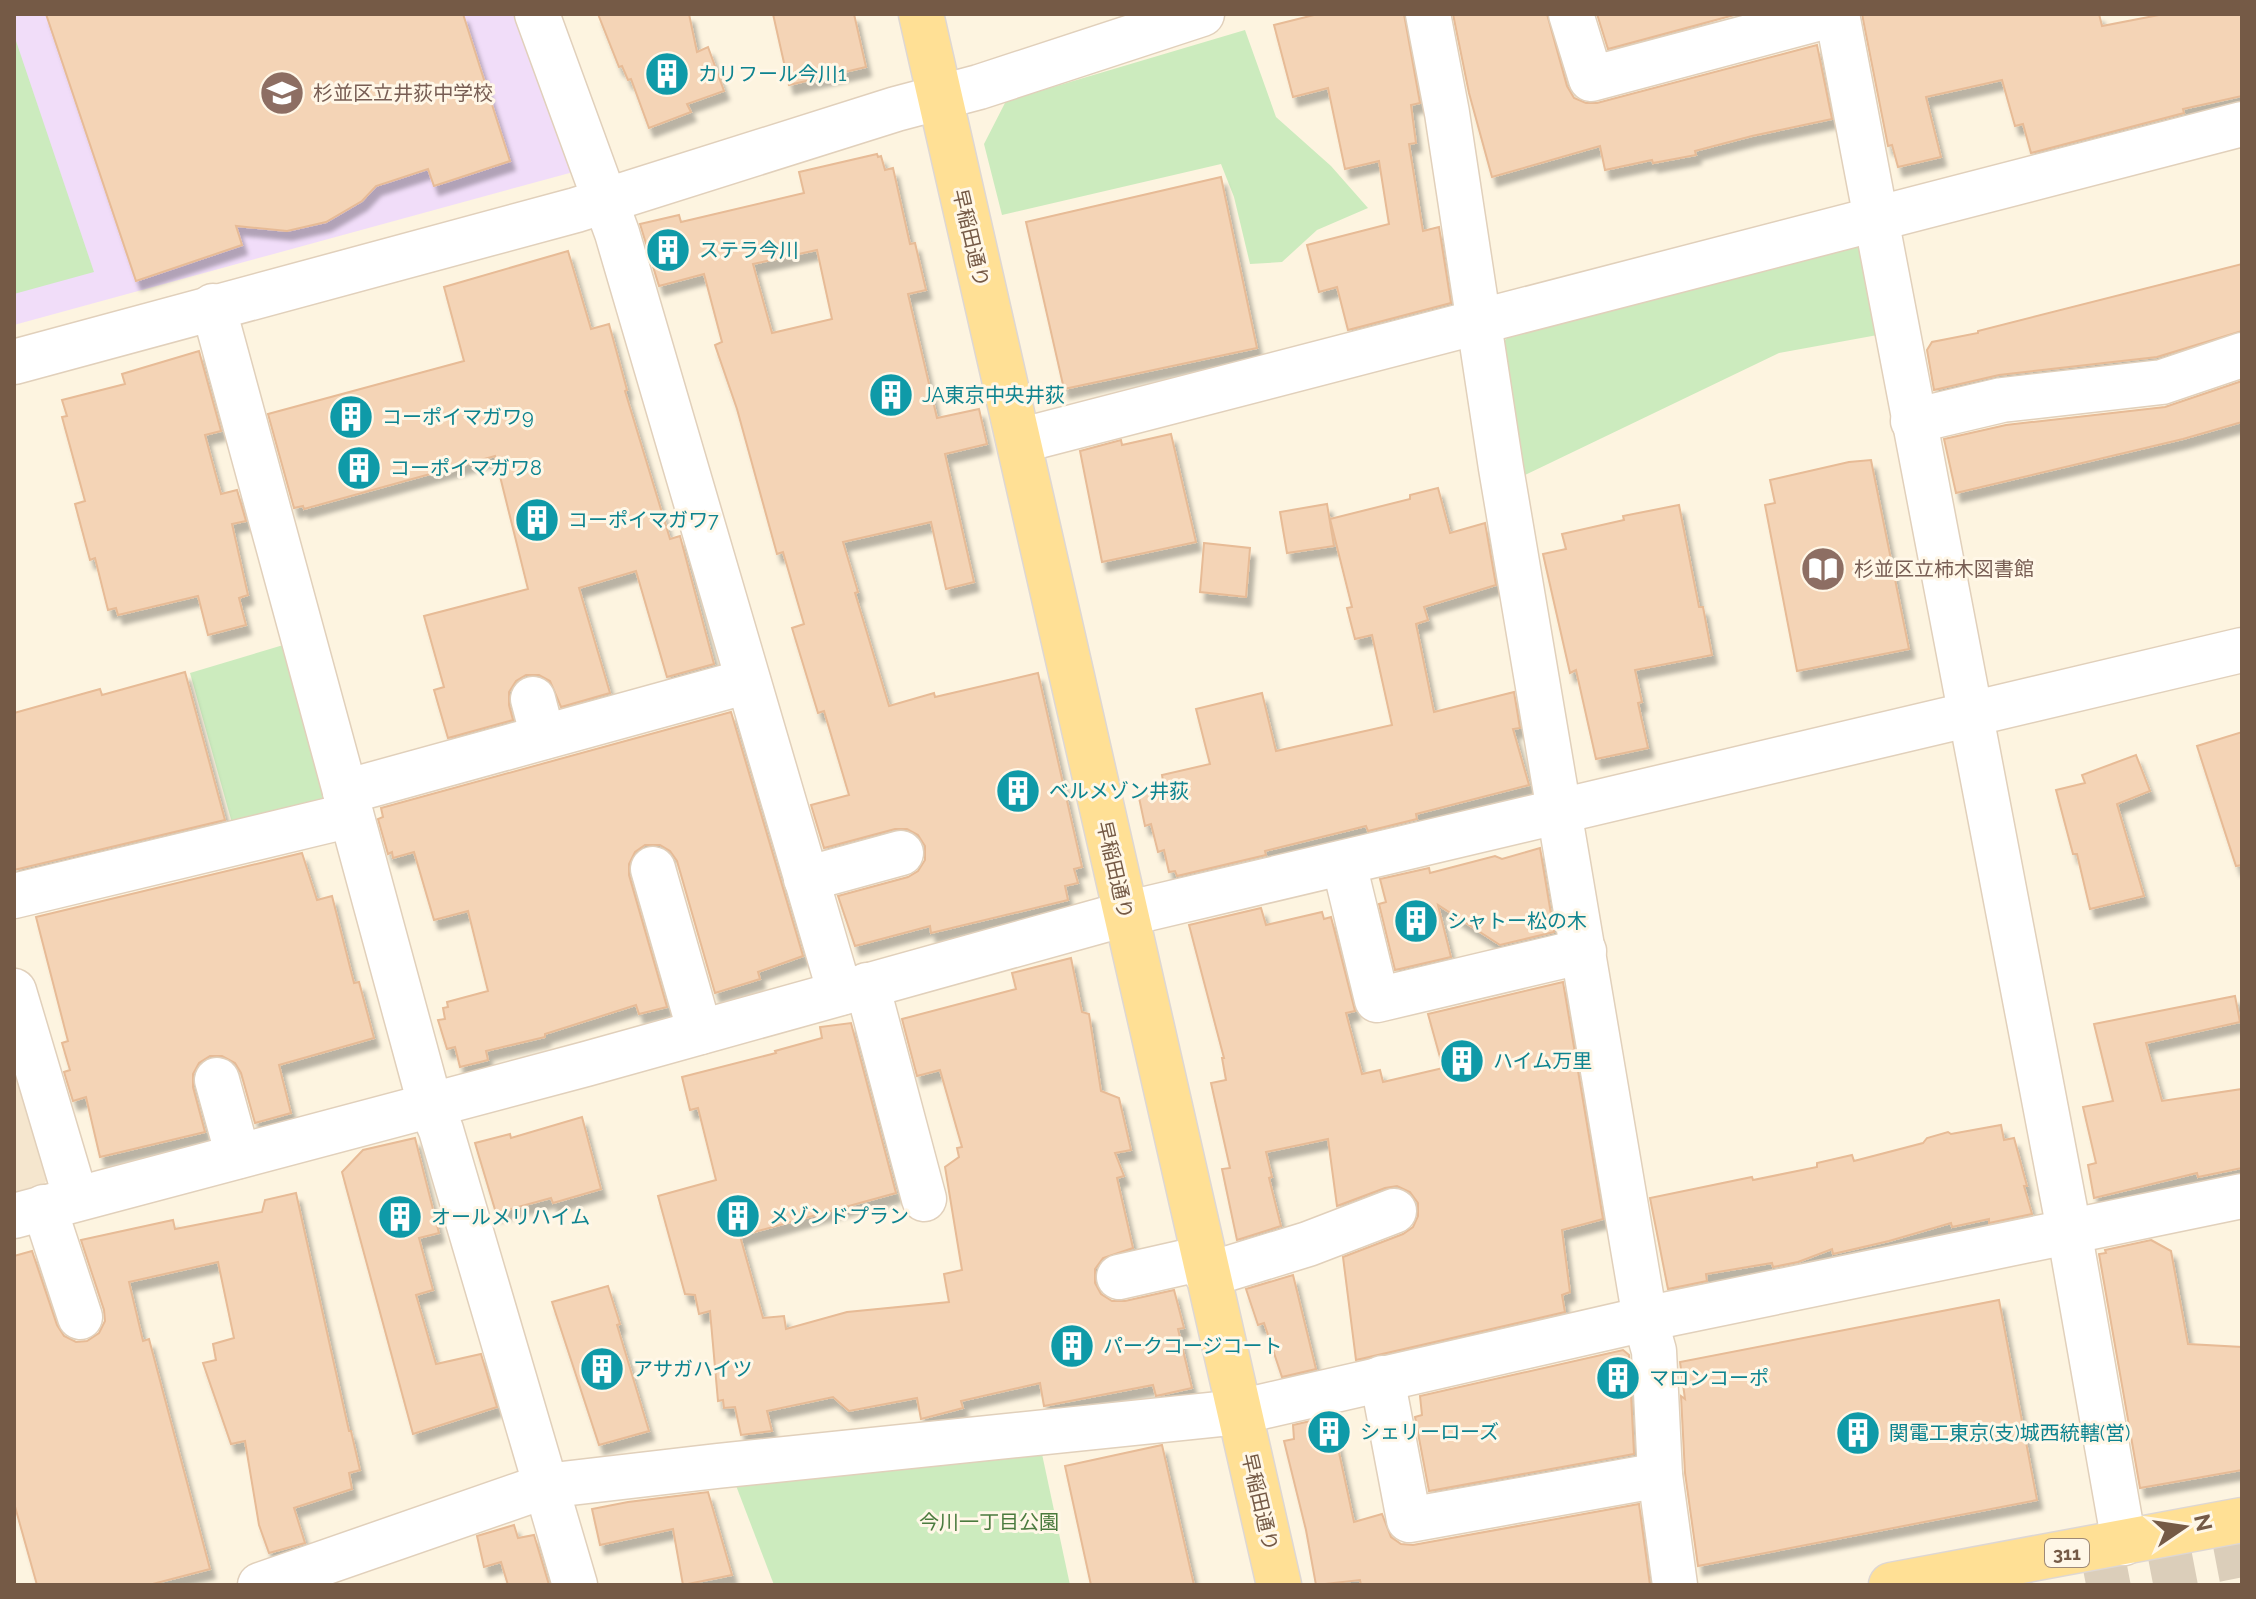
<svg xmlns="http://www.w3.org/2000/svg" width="2256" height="1599" font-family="Raleway,'Noto Sans JP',sans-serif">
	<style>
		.residential { fill: #f5e6ce }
		.education { fill: #f1ddf9 }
		.green { fill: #ccebbe }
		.building { fill: #f4d4b6; stroke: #e7bb96; stroke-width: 2; fill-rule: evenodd; filter: url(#shadow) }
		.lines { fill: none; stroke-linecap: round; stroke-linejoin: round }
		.major-tunnel { stroke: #dbceba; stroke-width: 44; stroke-dasharray: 44 22; stroke-linecap: butt }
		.minor-casing { stroke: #e1d0bb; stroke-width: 47 }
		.major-casing { stroke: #ded7d3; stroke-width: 47 }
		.minor { stroke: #fff; stroke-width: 44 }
		.major { stroke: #ffe095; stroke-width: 44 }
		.labels { text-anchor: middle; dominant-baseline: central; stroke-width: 6; stroke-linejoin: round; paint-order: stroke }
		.shield { fill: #fff7e7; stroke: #9e8976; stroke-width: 2 }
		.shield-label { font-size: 18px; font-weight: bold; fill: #755a46 }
		.culture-label { font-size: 20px; fill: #0d838f; stroke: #fff7e7; text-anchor: start }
		.education-label { font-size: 20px; fill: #785e54; stroke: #fff7e7; text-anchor: start }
		.street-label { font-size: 20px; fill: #755a46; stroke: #fff7e7 }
		.park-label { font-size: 20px; fill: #4b7b3e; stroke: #fff7e7 }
	</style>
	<defs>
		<filter id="shadow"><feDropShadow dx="5" dy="9" stdDeviation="2" flood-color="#0004"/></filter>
	</defs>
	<rect width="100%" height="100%" fill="#fdf4e0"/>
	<path class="residential" d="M14,1029L53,1171L44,1184L14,1192Z"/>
	<path class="education" d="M14,14H521L577,171L14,325Z"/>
	<g class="green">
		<path d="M1245,30L1276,117L1331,166L1368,208L1317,230L1282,262L1250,264L1234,197L1221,164L1002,215L984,144L1006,101Z"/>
		<path d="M14,35L94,272L14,294Z"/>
		<path d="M1868,244L1883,334L1779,353L1519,478L1499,346L1507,338Z"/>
		<path d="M290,643L327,803L234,830L190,673Z"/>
		<path d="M1042,1454L1070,1585H774L735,1483Z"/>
	</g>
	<g class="building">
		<path d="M46,14H463L510,161L434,186L428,169L376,186L362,201L326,222L287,231L236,226L242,245L136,281Z"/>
		<path d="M598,14H689L697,52L708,47L724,91L687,104L691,112L649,128L631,79L628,80L622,66L619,67Z"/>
		<path d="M773,14H854L866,67L789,85Z"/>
		<path d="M1318,14H1404L1420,103L1411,105L1416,143L1409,144L1423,231L1439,227L1451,303L1348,330L1337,287L1319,292L1307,245L1389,224L1379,161L1345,169L1328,88L1293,97L1274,25Z"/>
		<path d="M1453,14H1547L1567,86L1574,98L1586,103H1597L1817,45L1832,119L1752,136L1695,151L1696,155L1653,163L1652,160L1605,170L1600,146L1492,177L1469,93Z"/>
		<path d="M1597,14H1738L1608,49Z"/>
		<path d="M1862,14H2099L2102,26L2164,14H2242V96L2183,109L2184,113L2031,153L2023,124L2015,126L2002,80L1993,82L1926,97L1941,157L1898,167L1892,145L1888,146Z"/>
		<path d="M877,154L878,157L881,156L885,170L893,168L910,244L915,243L926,290L908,294L937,418L979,409L987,444L945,454L974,582L946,589L931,522L843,542L858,592L855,593L889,706L934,693L935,697L1038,673L1082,867L1074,869L1078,883L1065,886L1068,900L931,933L930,926L855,946L838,896L908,877L918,871L925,860V846L918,835L907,829H895L824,848L811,805L849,795L824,711L818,713L792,628L804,624L783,552L777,554L737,409L715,345L722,342L704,274L659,286L640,224L679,215L681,222L804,193L799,172ZM817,250L832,319L772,333L753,264Z"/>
		<path d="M1221,177L1257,348L1064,389L1026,222Z"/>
		<path d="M568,251L591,329L609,324L627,390L625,391L670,539L680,536L714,664L667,677L636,571L579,588L610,693L561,707L550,681L539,675H526L516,681L509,692V705L513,720L448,738L434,690L444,687L424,616L528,589L495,456L304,509L303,506L294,508L268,414L464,361L444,287Z"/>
		<path d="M2242,264V331L2157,357L1999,375L1934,390L1927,350L1932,342L1978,333V331Z"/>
		<path d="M199,351L221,431L205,435L221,494L237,490L246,521L232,524L248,595L239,598L246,625L208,635L198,596L118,615L116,608L108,610L95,558L90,560L75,504L85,501L62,417L67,416L62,400L125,384L122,374Z"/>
		<path d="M2242,381V422L2183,439L1956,493L1944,439L2006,425L2165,407Z"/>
		<path d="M1171,434L1196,542L1102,562L1080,451L1121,440L1122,445Z"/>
		<path d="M1871,460L1909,649L1797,671L1765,505L1775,503L1770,480L1849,462Z"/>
		<path d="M1438,488L1450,533L1485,523L1496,585L1424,607L1428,620L1416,624L1434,712L1514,692L1520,728L1513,729L1529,785L1416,814L1417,819L1368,831L1366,826L1265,851L1266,855L1177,876L1175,871L1169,872L1164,850L1158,852L1151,824L1145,826L1138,793L1164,787L1162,775L1210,764L1196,709L1262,693L1276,751L1392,725L1372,635L1355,639L1347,608L1352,607L1330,519L1410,499V495Z"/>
		<path d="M1327,504L1334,546L1287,553L1280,512Z"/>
		<path d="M1679,505L1699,607H1703L1712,655L1635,670L1642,702L1638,703L1648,748L1596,759L1576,670L1570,673L1543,554L1566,549L1562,534L1624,520L1623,516Z"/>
		<path d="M1204,543L1250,548L1246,597L1200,592Z"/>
		<path d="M185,672L225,820L14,870V713L100,689L102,695Z"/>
		<path d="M731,712L803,956L758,972L760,979L715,993L677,861L670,851L660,845H645L635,852L629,864V875L667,1007L639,1014L636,1005L545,1034V1037L486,1051L488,1060L460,1067L455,1047L447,1049L438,1020L445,1019L443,1008L448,1007L447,1002L488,991L468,911L434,920L414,852L393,858L392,852L388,854L378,819L383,817L381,808Z"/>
		<path d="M2242,732V865L2236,866L2197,746Z"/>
		<path d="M2136,755L2150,791L2117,804L2144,896L2090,909L2077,854H2073L2056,790L2085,783L2082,775Z"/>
		<path d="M1540,848L1554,932L1500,945L1438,905L1451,957L1395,970L1379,904L1386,902L1380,879L1429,868L1430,873L1495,856L1502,859Z"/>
		<path d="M302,853L317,900L332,896L354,983L359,982L374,1038L279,1065L291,1113L255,1123L241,1073L235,1063L222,1056H210L199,1063L193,1074V1087L205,1132L100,1157L86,1097L73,1101L64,1072L70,1070L62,1043L68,1041L36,917Z"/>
		<path d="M1261,908L1266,925L1322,912L1324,919L1331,917L1355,1011L1346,1013L1362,1074L1380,1070L1383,1082L1443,1068L1428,1014L1563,982L1603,1219L1562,1230L1570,1292L1562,1295L1565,1312L1356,1360L1343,1257L1403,1234L1413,1227L1418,1216V1203L1410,1192L1397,1186L1385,1188L1337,1206L1328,1139L1266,1152L1272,1177L1269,1178L1281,1226L1237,1240L1222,1169L1230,1168L1211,1083L1226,1080L1222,1058H1224L1189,925Z"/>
		<path d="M1071,958L1082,1012L1089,1014L1101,1091L1119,1098L1131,1150L1115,1153L1124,1176L1117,1178L1133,1248L1103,1258L1095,1269V1283L1101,1294L1112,1301H1125L1174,1290L1184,1328L1178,1329L1192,1388L1156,1396L1153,1385L1044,1406L1040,1383L961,1401L963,1408L921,1419L917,1398L849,1411L833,1397L767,1411L772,1431L741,1435L735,1407L724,1408L723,1400L718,1401L710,1311L699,1314L695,1295L685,1294L658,1196L716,1180L698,1108L690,1110L682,1077L776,1053L775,1051L822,1038L820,1027L851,1023L896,1193L740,1236L763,1318L784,1316L786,1329L847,1312L949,1302L944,1274L962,1270L945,1167L959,1157L957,1148L962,1147L940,1070L917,1076L902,1019L1016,989L1012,973Z"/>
		<path d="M2235,996L2240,1022L2146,1043L2162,1101L2242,1089V1168L2198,1177L2197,1173L2094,1198L2088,1165L2096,1163L2083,1107L2113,1101L2094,1024Z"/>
		<path d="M582,1117L601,1189L553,1203L551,1198L496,1213L475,1143L510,1134L511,1138Z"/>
		<path d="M2001,1125L2004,1140L2014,1138L2027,1186H2024L2032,1214L1989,1223V1219L1952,1227L1951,1223L1889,1241L1833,1254L1832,1249L1798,1262L1773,1267L1772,1263L1706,1274L1707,1281L1668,1289L1650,1198L1752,1177L1753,1180L1817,1167V1163L1852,1155L1854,1161L1923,1143L1927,1138L1948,1132L1951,1134Z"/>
		<path d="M415,1138L439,1233L419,1238L433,1290L416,1295L436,1364L481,1354L497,1407L413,1434L342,1172L363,1150Z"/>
		<path d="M296,1193L349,1431H351L360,1470L349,1473L352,1489L294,1508L305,1543L269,1553L259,1525L245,1441L231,1444L203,1363L216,1360L213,1344L234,1338L218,1262L129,1282L143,1341L149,1339L210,1569L149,1585H37L14,1503V1256L32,1251L57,1325L64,1336L76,1342L87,1341L99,1333L105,1321L104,1310L81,1240L173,1220L175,1229L262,1212L265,1200Z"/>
		<path d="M2151,1240L2171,1251L2188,1344L2242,1347V1470L2140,1488L2099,1254L2106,1253L2105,1250Z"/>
		<path d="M1293,1275L1316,1369L1282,1377L1264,1323L1258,1325L1246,1289Z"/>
		<path d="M608,1286L620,1324L617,1325L649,1431L599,1445L552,1302Z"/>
		<path d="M1999,1300L2037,1500L1698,1566L1685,1473L1681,1396L1685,1399L1680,1362Z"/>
		<path d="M1623,1350L1629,1355L1634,1454L1429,1491L1415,1417L1422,1415L1420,1396Z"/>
		<path d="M1328,1417L1329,1420H1332L1354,1522L1382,1514L1391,1537L1401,1544L1413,1545L1639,1504L1650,1585H1361L1360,1580L1316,1585L1306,1530L1284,1441L1294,1439L1293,1425Z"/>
		<path d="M1162,1445L1194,1585H1091L1065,1466Z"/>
		<path d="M708,1492L732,1575L683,1585L673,1529L600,1545L592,1509L628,1502Z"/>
		<path d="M514,1525L518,1538L534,1535L549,1585H508L501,1562L484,1567L477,1536Z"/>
	</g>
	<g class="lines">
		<path class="major-tunnel" d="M2086,1585L2242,1555"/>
		<g class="minor-casing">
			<g id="minor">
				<path d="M537,14L617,233L840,993"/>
				<path d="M1428,14L1447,113L1501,468L1645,1319L1654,1351L1660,1475L1675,1585"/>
				<path d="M1571,14L1591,79L1835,14"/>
				<path d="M1837,14L2069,1230L2124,1543"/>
				<path d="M213,306L430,1104L441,1130L575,1585"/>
				<path d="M14,362L576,210L896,109L979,87L1202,14"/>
				<path d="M1913,421L2002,400L2162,382L2242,355"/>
				<path d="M1019,441L2242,124"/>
				<path d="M533,699L543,737"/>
				<path d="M345,792L748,681"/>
				<path d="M1344,864L1377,1000L1584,951"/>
				<path d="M653,869L700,1032"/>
				<path d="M806,879L901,853"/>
				<path d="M14,896L351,815"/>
				<path d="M867,985L924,1199"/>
				<path d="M14,991L76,1199"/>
				<path d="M217,1080L238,1156"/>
				<path d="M44,1207L80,1317"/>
				<path d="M14,1216L586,1064L1125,914L2242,650"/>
				<path d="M1207,1275L1308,1244L1394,1211"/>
				<path d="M1119,1277L1203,1258"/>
				<path d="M1382,1378L1409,1520L1660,1475"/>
				<path d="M260,1585L545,1486L717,1466L1239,1412L1645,1319L2242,1196"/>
			</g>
		</g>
		<g class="major-casing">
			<g id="major">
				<path d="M921,14L1279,1585"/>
				<path d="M1891,1585L2242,1520"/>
			</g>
		</g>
		<use href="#minor" class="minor"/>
		<use href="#major" class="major"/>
	</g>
	<defs>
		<g id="building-disc" transform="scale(2.3)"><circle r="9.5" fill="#0f9aa8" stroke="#fff7e7"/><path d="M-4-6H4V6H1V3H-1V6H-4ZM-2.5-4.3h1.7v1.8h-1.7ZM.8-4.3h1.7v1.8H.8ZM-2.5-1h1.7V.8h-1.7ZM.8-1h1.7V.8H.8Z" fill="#fff"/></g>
		<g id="school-disc" transform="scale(2.3)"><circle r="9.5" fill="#8d6e63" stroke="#fff7e7"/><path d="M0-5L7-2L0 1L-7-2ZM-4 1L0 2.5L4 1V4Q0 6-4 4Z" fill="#fff"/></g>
		<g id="library-disc" transform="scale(2.3)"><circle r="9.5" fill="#8d6e63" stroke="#fff7e7"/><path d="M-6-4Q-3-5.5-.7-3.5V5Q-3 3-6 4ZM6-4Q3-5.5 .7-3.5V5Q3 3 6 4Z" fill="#fff"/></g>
	</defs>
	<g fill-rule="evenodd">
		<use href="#building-disc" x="667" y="74"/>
		<use href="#school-disc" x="282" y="93"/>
		<use href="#building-disc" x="668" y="250"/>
		<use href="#building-disc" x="891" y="395"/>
		<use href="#building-disc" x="351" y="417"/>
		<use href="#building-disc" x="359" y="468"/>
		<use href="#building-disc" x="537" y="520"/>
		<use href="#library-disc" x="1823" y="569"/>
		<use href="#building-disc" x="1018" y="791"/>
		<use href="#building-disc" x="1416" y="921"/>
		<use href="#building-disc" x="1462" y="1061"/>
		<use href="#building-disc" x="738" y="1216"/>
		<use href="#building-disc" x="400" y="1217"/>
		<use href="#building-disc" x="1072" y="1346"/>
		<use href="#building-disc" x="602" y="1369"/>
		<use href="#building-disc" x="1618" y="1378"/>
		<use href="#building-disc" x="1329" y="1432"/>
		<use href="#building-disc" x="1858" y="1433"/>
	</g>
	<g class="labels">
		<rect class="shield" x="2045" y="1539" width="44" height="28" rx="6"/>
		<g class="shield-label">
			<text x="2067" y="1553">311</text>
		</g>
		<g class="culture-label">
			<text x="698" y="74">カリフール今川1</text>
			<text x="699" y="250">ステラ今川</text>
			<text x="922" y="395">JA東京中央井荻</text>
			<text x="382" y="417">コーポイマガワ9</text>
			<text x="390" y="468">コーポイマガワ8</text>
			<text x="568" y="520">コーポイマガワ7</text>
			<text x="1049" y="791">ベルメゾン井荻</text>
			<text x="1447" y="921">シャトー松の木</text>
			<text x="1493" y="1061">ハイム万里</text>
			<text x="769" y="1216">メゾンドプラン</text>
			<text x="431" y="1217">オールメリハイム</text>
			<text x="1103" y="1346">パークコージコート</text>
			<text x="633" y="1369">アサガハイツ</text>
			<text x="1649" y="1378">マロンコーポ</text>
			<text x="1360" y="1432">シェリーローズ</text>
			<text x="1889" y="1433">関電工東京(支)城西統轄(営)</text>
		</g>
		<g class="education-label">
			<text x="313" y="93">杉並区立井荻中学校</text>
			<text x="1854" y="569">杉並区立柿木図書館</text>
		</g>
		<g class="street-label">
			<text transform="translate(971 238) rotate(77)">早稲田通り</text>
			<text transform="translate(1115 870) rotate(77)">早稲田通り</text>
			<text transform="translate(1260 1502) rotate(77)">早稲田通り</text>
		</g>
		<g class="park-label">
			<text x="989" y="1522">今川一丁目公園</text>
		</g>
	</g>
	<rect width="2256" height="1599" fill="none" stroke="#755a46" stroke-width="32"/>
	<g transform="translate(2184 1527) rotate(77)" stroke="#fff7e7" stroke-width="6" paint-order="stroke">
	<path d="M0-6L14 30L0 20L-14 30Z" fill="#755a46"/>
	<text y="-12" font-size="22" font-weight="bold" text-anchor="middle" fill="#755a46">N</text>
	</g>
</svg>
